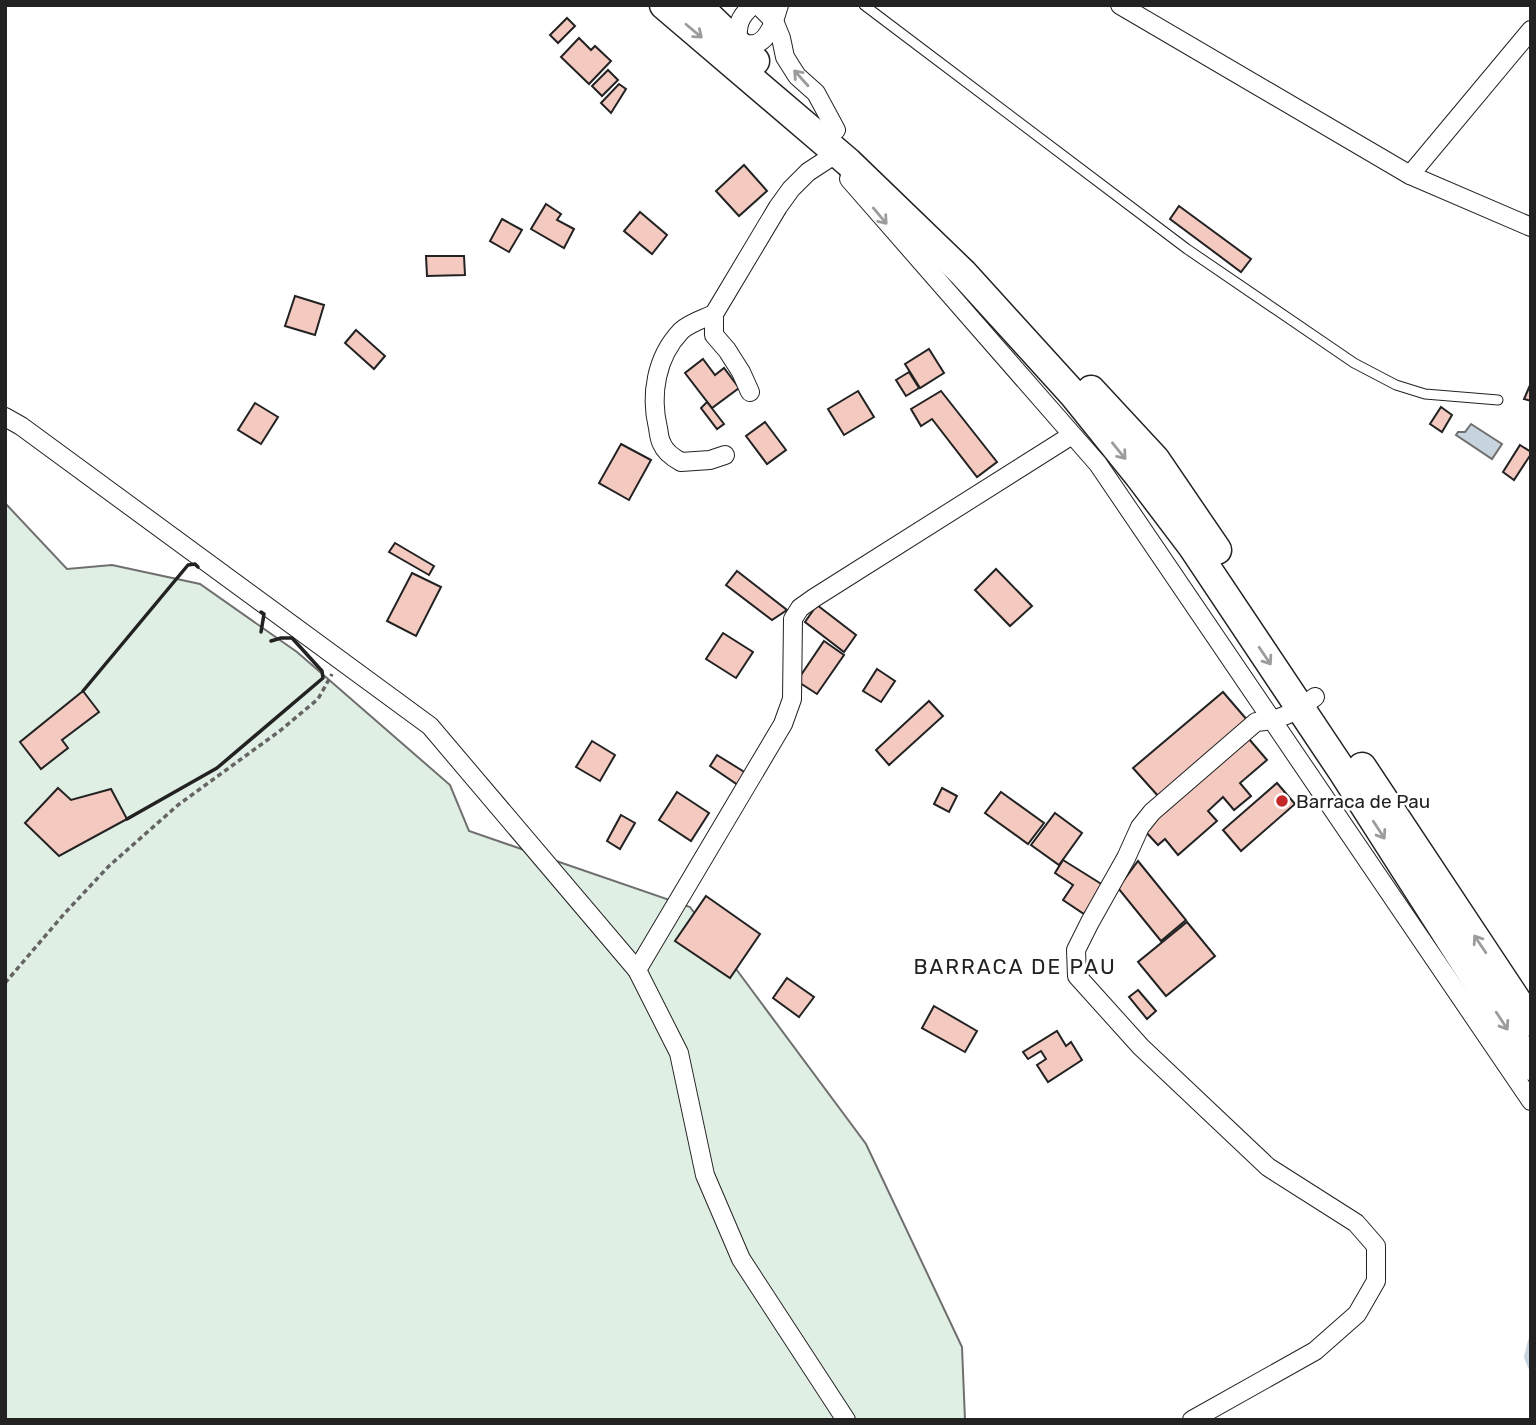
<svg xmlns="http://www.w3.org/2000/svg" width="1536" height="1425" font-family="Rubik,sans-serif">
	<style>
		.green { fill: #e0efe3; stroke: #6f6f6f; stroke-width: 2 }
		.water { fill: #c7d3dd; stroke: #6f6f6f; stroke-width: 2 }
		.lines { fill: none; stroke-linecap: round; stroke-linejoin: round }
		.stream { stroke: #c7d3dd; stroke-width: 6 }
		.building { fill: #f3c9c0; stroke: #222; stroke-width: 2 }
		.service-casing { stroke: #222; stroke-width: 11 }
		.minor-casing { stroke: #222; stroke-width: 20 }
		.primary-casing { stroke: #222; stroke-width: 31 }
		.path { stroke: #646464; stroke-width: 3.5; stroke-dasharray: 5 3.5; stroke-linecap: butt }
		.service { stroke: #fff; stroke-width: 9 }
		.minor { stroke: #fff; stroke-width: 18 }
		.primary { stroke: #fff; stroke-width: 28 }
		.wall { stroke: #222; stroke-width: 3.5 }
		.oneway { stroke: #9c9c9c }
		.poi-dot { fill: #c62828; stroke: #fff; stroke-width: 2.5 }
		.labels { text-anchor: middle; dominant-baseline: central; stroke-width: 5; stroke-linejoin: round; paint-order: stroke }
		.poi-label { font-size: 19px; fill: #222; stroke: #fff; text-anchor: start }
		.neighbourhood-label { font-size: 21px; letter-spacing: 2px; fill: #222; stroke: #fff }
	</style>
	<rect width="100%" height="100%" fill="#fff"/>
	<path class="green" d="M5,503L67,569L112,565L200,584L297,652L450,785L469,831L690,907L866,1144L962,1347L965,1420H5Z"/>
	<path class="water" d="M1471,424L1502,444L1492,459L1456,435L1458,432H1465Z"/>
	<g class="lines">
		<path class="stream" d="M1531,1341L1527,1357L1531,1367"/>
	</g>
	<g class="building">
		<path d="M567,18L575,26L558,43L550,35Z"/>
		<path d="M579,38L591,50L595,46L611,61L589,84L561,57Z"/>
		<path d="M608,70L618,80L602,96L592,86Z"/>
		<path d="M619,84L626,89L611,113L601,103Z"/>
		<path d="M744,165L767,191L739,216L716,191Z"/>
		<path d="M546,204L561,214L557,220L574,229L564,248L531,229Z"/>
		<path d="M1179,206L1251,259L1241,272L1170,219Z"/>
		<path d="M640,212L667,235L652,254L624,231Z"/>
		<path d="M502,219L522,230L509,252L490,241Z"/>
		<path d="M426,256H464L465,275L427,276Z"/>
		<path d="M295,296L324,305L315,335L285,326Z"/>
		<path d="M356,330L385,356L374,369L345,343Z"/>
		<path d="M929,349L944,373L920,388L905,364Z"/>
		<path d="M703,359L715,375L724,368L739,388L712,408L685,373Z"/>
		<path d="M909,372L919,388L906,396L896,380Z"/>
		<path d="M1531,383V401L1524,399Z"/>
		<path d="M858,391L874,417L844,435L828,409Z"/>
		<path d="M941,391L997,462L977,477L932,419L921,426L911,409Z"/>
		<path d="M707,402L724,424L717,429L701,408Z"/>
		<path d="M255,403L278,417L261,444L238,430Z"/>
		<path d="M1441,407L1452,415L1442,432L1430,424Z"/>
		<path d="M765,422L786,450L767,464L746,436Z"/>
		<path d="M621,444L651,460L629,500L599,483Z"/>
		<path d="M1520,445L1531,452V454L1514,480L1503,472Z"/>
		<path d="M395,543L434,566L429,575L389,552Z"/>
		<path d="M996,569L1032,606L1010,626L975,590Z"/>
		<path d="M737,571L787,610L772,620L726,585Z"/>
		<path d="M412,573L441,587L416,636L387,621Z"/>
		<path d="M817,605L856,635L844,652L805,622Z"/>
		<path d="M723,633L753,652L736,678L706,659Z"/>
		<path d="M824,641L844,655L817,694L797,681Z"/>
		<path d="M877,669L895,681L881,702L863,691Z"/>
		<path d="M83,691L99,712L62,740L68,748L41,769L20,742Z"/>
		<path d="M1223,692L1248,721L1159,797L1133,768Z"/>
		<path d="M929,701L943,716L889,765L876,750Z"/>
		<path d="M1249,739L1267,760L1240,783L1251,796L1234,810L1223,797L1208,811L1217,821L1178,855L1165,839L1158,845L1144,830Z"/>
		<path d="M592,741L615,755L600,781L576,767Z"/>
		<path d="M717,755L746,773L738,785L710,766Z"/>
		<path d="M1277,783L1295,804L1241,851L1223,830Z"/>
		<path d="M58,788L71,800L111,789L127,819L59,856L25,823Z"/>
		<path d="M942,788L957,796L949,812L934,804Z"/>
		<path d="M677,792L709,813L691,841L659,820Z"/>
		<path d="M1001,792L1044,823L1028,844L985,813Z"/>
		<path d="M1055,813L1082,833L1059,865L1031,845Z"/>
		<path d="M621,815L635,823L620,849L607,841Z"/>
		<path d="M1063,860L1103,885L1084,914L1063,900L1073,885L1055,873Z"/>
		<path d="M1138,861L1186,920L1161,941L1118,888Z"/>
		<path d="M706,896L760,934L730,978L675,941Z"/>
		<path d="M1187,922L1215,956L1166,996L1138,962Z"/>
		<path d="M787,978L814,997L799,1017L773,998Z"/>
		<path d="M1138,990L1156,1011L1147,1019L1129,997Z"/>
		<path d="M934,1006L977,1031L965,1052L922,1028Z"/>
		<path d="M1057,1031L1066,1046L1071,1042L1082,1060L1048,1082L1037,1065L1046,1059L1041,1051L1028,1059L1023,1052Z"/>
	</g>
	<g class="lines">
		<g class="service-casing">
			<path id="service" d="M864,5L1187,249L1354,363L1396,385L1425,394L1498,400"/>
		</g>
		<g class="minor-casing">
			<g id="minor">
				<path d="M758,5L774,21L781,38L785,57L797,76L816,93L836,130"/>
				<path d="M1120,5L1410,175L1531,30"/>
				<path d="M737,43C742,43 750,45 755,44C770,40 775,18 779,5"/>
				<path d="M737,43C738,24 738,18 753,5"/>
				<path d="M1410,175L1531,227"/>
				<path d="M849,179L1098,464L1531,1101"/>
				<path d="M714,314C703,319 689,323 681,331C656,357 650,395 658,428C659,433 659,439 662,444C665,452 674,458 681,462L710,460L725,455"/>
				<path d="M750,392L741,372L727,350L714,335V314L778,207L791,189L808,172L831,157"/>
				<path d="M5,417L21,426L430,726L637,970L679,1053L705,1175L741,1259L846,1420"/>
				<path d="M637,970L783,724L792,699L793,619L800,608L814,598L1072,435"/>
				<path d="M1192,1420L1315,1351L1357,1314L1376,1281V1246L1356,1223L1268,1167L1141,1047L1077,976L1076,950L1090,922L1126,858L1140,827L1152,812L1256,722C1281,721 1296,711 1315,697"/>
			</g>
		</g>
		<g class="primary-casing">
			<g id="primary">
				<path d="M664,5L848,162L963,273L1073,394L1139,476L1192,546L1343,772L1531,1066"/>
				<path d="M697,5L755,61"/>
				<path d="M1091,390L1155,459L1217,550"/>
				<path d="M1362,767L1531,1022"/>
			</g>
		</g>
		<path class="path" d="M5,983L64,914L109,866L178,805L281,730L318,699L332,674"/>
		<use href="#service" class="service"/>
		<use href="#minor" class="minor"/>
		<use href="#primary" class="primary"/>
		<g class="wall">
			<path d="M261,612L264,614L261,632"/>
			<path d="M83,691L188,565L195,564L198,567"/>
			<path d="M127,819L217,768L323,678L322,671L292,638H281L271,641"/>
		</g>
	</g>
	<defs><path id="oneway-shaft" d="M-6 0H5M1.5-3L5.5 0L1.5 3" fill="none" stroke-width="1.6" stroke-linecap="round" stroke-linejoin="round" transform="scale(1.75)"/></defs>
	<g class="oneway">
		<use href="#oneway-shaft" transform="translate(694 31) rotate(40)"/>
		<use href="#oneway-shaft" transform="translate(801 78) rotate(-132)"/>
		<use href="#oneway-shaft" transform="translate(880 216) rotate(50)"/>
		<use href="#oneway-shaft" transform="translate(1119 451) rotate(51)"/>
		<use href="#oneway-shaft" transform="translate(1265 656) rotate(56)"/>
		<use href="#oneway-shaft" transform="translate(1379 830) rotate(57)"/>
		<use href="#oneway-shaft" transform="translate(1480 944) rotate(-124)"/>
		<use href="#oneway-shaft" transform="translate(1502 1021) rotate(57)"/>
	</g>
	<circle class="poi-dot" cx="1282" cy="801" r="7"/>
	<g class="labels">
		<g class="poi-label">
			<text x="1296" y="801">Barraca de Pau</text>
		</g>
		<g class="neighbourhood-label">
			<text x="1015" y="966">BARRACA DE PAU</text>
		</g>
	</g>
	<rect width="1536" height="1425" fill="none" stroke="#222222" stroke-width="14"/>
</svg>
